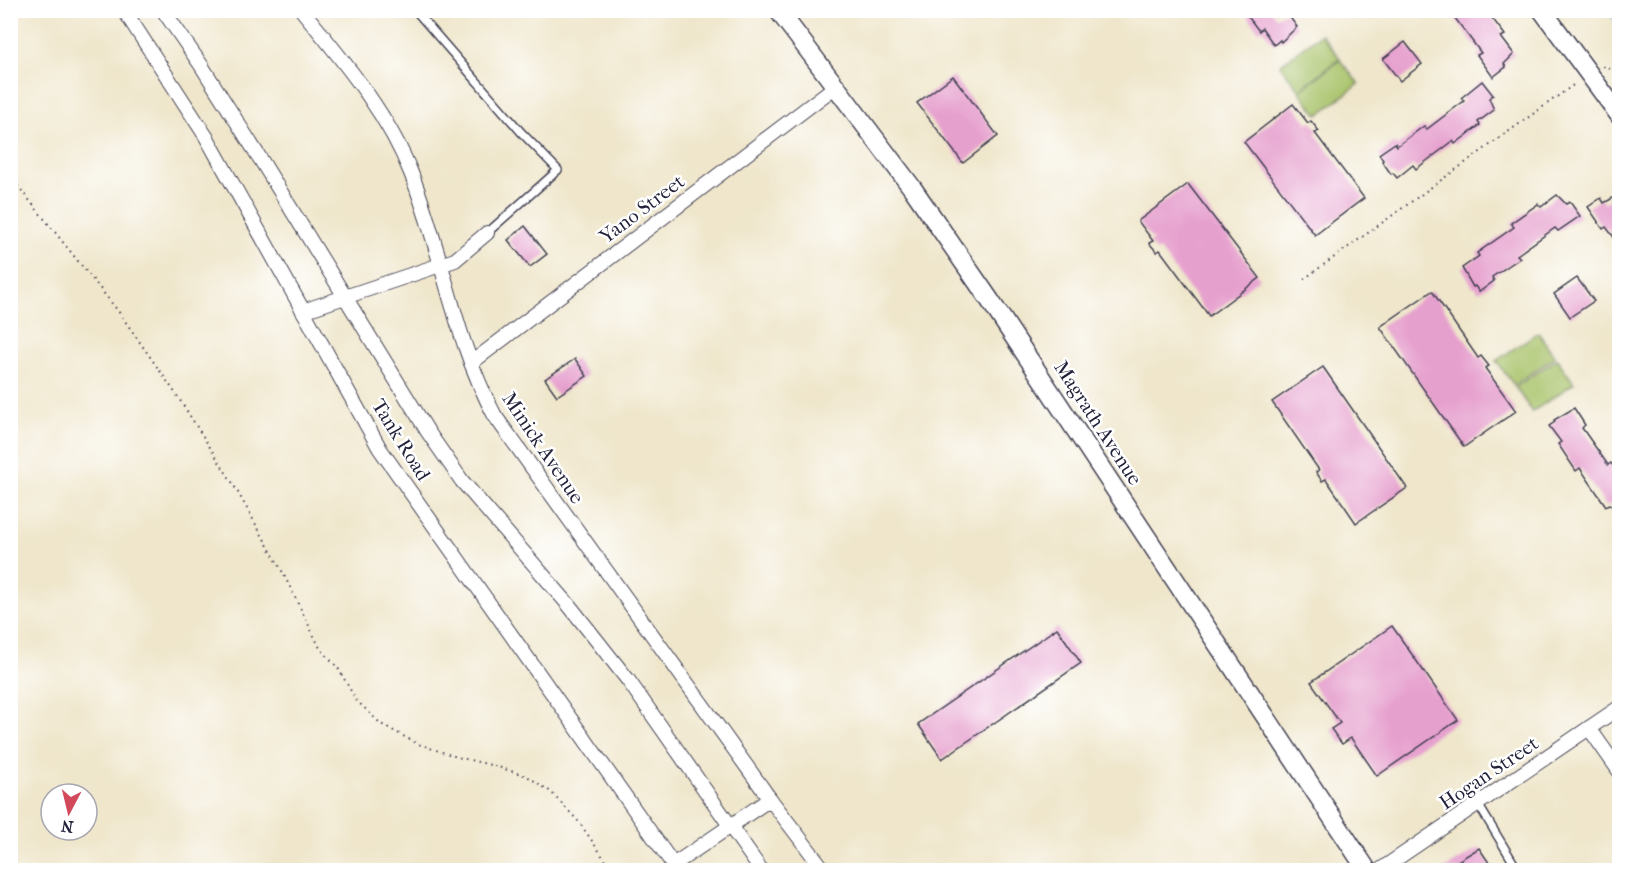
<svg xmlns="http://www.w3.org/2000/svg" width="1630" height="881" font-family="'IM FELL French Canon',serif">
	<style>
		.green { fill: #a8c269; stroke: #657252; stroke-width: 1.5 }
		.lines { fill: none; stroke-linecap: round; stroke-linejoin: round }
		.stream { stroke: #69bee6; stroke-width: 4 }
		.building { fill: #e6a0ce }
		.lane-casing { stroke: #413f51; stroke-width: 10 }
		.street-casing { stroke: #413f51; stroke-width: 16 }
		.secondary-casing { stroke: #413f51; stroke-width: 21 }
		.path { stroke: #413f51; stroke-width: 2; stroke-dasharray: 1.5 4.5; stroke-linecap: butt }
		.lane { stroke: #fff; stroke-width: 7 }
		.street { stroke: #fff; stroke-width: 14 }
		.secondary { stroke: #fff; stroke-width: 18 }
		.labels { text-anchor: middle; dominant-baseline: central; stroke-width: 5; stroke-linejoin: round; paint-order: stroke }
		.street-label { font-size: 20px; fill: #22223b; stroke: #fff }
	</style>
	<rect width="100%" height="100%" fill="#fff"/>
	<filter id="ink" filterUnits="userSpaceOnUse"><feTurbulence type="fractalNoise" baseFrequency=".0167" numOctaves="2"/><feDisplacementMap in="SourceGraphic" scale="12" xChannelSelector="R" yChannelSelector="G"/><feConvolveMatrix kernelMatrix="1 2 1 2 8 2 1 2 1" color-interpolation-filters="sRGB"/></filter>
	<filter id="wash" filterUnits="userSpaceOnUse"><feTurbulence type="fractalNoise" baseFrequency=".008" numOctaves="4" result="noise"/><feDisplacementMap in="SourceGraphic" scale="24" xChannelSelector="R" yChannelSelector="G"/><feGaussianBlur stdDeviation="1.35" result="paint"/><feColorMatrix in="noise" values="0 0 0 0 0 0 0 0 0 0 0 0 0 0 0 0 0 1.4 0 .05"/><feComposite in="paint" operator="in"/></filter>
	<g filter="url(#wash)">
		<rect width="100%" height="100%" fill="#efe6cb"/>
		<g class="green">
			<path d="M1321,34L1340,58L1299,90L1280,65Z"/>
			<path d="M1340,60L1359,84L1318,115L1299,91Z"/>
			<path d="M1538,332L1555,357L1514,385L1496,361Z"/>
			<path d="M1557,359L1574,383L1532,412L1515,387Z"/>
		</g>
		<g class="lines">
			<g class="stream">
				<path d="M1608,10L1620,24"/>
				<path d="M10,433L12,432"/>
			</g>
		</g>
		<g id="blocks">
			<g class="building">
				<path d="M1243,10H1271L1276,17L1286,12L1297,27L1281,42L1280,40L1274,45L1262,28L1259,31Z"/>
				<path d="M1449,10H1486L1505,35L1501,37L1514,54L1504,64L1506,67L1493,77L1477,55L1481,53Z"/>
				<path d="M1405,42L1422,64L1400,81L1383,59Z"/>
				<path d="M953,76L998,136L963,163L917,103Z"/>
				<path d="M1482,81L1493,95L1489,98L1494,110L1478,122L1480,125L1455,144L1453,141L1416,169L1413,165L1397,178L1393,173L1391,174L1382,161L1383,160L1379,154L1395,143L1397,146L1424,126L1427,129L1464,101L1461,98Z"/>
				<path d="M1293,104L1308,123L1311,121L1319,131L1315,133L1364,198L1315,235L1244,142Z"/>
				<path d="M1188,184L1260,278L1209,316L1160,250L1157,252L1149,243L1153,241L1138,221Z"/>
				<path d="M1620,194V245L1606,227L1603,229L1588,207L1601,198L1604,203Z"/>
				<path d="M1557,195L1566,204L1570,202L1580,216L1558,231L1555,228L1517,255L1520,258L1492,277L1494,281L1479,292L1475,286L1473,287L1462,268L1479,256L1477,253L1514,227L1511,223L1538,204L1541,207Z"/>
				<path d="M525,226L547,254L530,267L508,240Z"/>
				<path d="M1577,278L1594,301L1570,317L1554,294Z"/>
				<path d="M1432,291L1478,358L1481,356L1489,366L1485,368L1516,411L1464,447L1380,327Z"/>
				<path d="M575,359L587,376L557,396L545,379Z"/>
				<path d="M1323,367L1407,488L1356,523L1326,479L1322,481L1316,472L1319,470L1272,402Z"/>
				<path d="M1574,408L1585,425L1582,428L1608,465L1611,463L1620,475V517L1610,504L1606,506L1580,468L1576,471L1558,444L1561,442L1549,426L1555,422L1554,420Z"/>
				<path d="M1392,626L1458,720L1377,776L1351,738L1342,744L1331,729L1340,723L1311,682Z"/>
				<path d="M1057,628L1081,663L942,759L918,724Z"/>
				<path d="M1479,848L1494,870H1443Z"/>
			</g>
		</g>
	</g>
	<g filter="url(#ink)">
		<use href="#blocks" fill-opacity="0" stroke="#413f51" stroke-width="1.5"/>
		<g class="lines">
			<g class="lane-casing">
				<g id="lane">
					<path d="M415,10L521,132L558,170L487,233"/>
					<path d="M1478,804L1518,870"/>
				</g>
			</g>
			<g class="street-casing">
				<g id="street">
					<path d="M124,10L207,138L380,449L677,870"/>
					<path d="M163,10L201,65L261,160L428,432L462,481L568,604L628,680L761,870"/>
					<path d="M302,10C343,61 387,112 411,173C443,253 454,340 495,416L770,799L824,870"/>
					<path d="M303,311L455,260L487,233"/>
					<path d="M471,363L836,86"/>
					<path d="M1589,728L1620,772"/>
					<path d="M673,865L770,799"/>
					<path d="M1380,870L1620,707"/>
				</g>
			</g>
			<g class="secondary-casing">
				<g id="secondary">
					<path d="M778,10L913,189L989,299L1367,870"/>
					<path d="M1542,10L1620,116"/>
				</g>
			</g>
			<g class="path">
				<path d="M1603,66L1620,73"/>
				<path d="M10,176L118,311L176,394L232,482L281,569L320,648L338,668L356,700L381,724L418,744L457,757L495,766L527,776L551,792L579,822L612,870"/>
				<path d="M1304,279L1576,83"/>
			</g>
			<use href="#lane" class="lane"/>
			<use href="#street" class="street"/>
			<use href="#secondary" class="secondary"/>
		</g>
	</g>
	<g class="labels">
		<g class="street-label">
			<text transform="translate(642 209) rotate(-37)">Yano Street</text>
			<text transform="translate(1098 423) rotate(57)">Magrath Avenue</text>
			<text transform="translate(401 440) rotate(58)">Tank Road</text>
			<text transform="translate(543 448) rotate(56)">Minick Avenue</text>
			<text transform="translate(1489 773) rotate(-34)">Hogan Street</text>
		</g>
	</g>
	<rect width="1630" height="881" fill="none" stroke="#fff" stroke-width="36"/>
	<g transform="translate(69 812) rotate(187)"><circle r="28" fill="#ffffff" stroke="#a7a7b1" stroke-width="1.5"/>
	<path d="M0-4.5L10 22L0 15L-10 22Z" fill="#d1495b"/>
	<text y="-9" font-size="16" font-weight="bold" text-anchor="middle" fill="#22223b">N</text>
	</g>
</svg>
